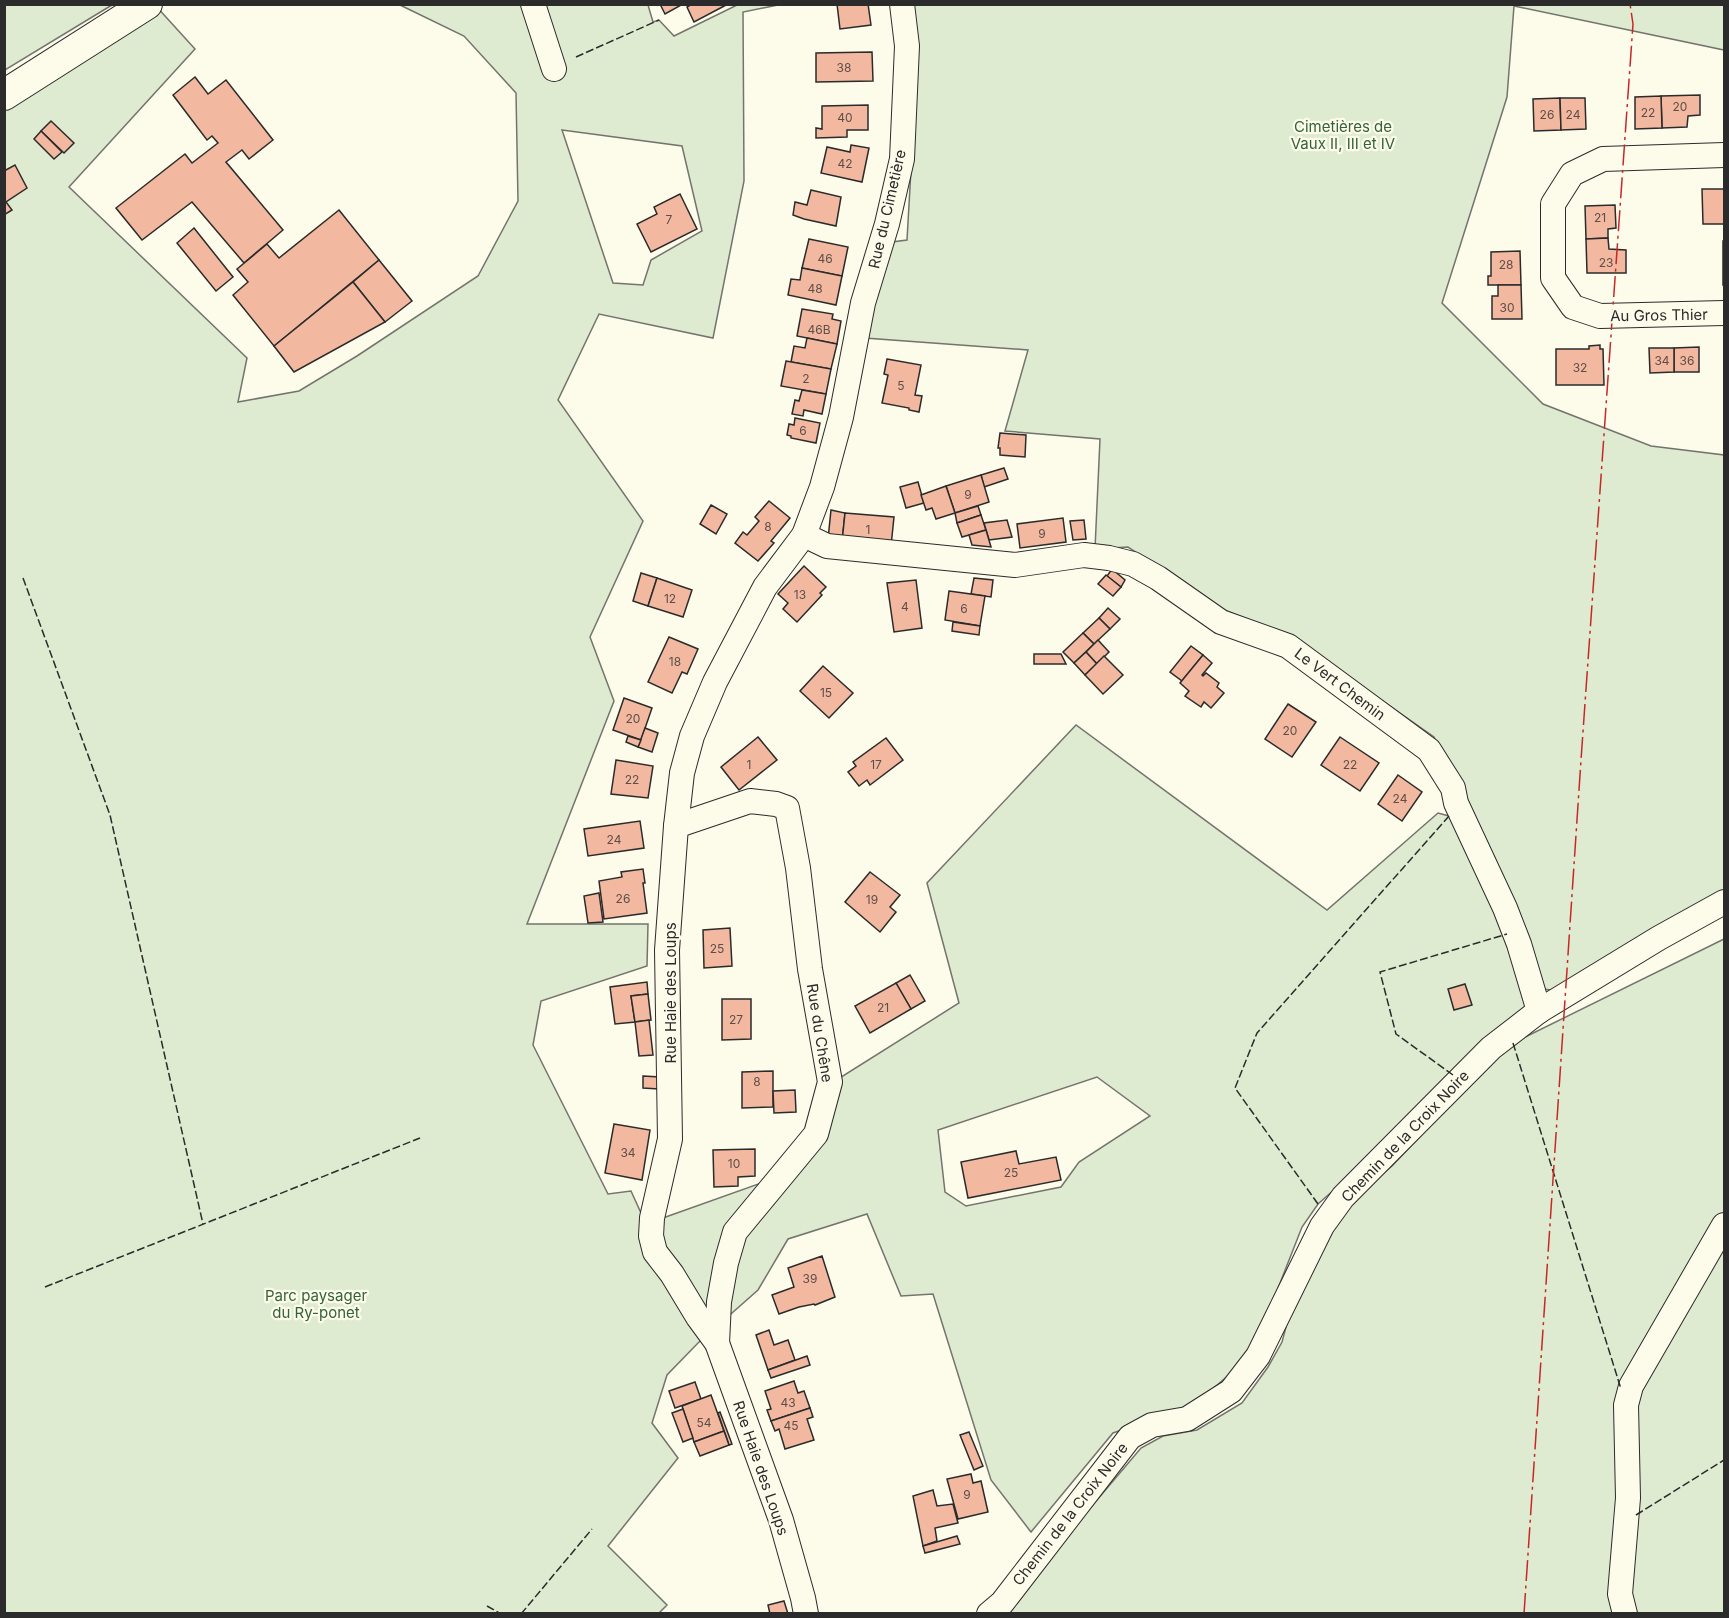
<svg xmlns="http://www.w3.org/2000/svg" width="1729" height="1618" font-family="Inter,sans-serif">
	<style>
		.green { fill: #deebd1; stroke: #74746e; stroke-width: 1.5; fill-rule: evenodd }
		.building { fill: #f2b8a0; stroke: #2b2b2b; stroke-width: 1.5 }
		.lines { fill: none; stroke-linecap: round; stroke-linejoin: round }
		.minor-casing { stroke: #2b2b2b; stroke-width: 26 }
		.major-casing { stroke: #2b2b2b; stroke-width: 32 }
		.minor { stroke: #fdfbea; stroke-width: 24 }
		.major { stroke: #fdfbea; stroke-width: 30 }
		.fence { stroke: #2b2b2b; stroke-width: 1.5; stroke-dasharray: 8 3; stroke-linecap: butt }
		.power { stroke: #c62828; stroke-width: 1.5; stroke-dasharray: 21 4.5 3 4.5; stroke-linecap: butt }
		.labels { text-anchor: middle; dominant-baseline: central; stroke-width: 4.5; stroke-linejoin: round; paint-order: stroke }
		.number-label { font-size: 12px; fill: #5d4e48 }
		.park-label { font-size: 15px; fill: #34623c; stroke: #fdfbea }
		.street-label { font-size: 15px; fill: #2b2b2b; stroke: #fdfbea }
	</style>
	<rect width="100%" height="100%" fill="#fdfbea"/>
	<g class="green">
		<path d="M5,4H112V5L5,70Z"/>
		<path d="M155,5L195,49L69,187L247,358L238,402L299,391L357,356L478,276L518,201L516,93L464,36L400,5H648L653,22L659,20L674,36L737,5H778L743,12L744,181L713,338L599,314L558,400L643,521L590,637L614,701L527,924H648L647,966L541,1001L533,1045L608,1194L631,1191L646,1224L767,1181L818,1133L838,1079L959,1003L927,883L1076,725L1327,910L1438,813L1449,816L1508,934L1526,1007L1386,1144L1318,1204L1302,1227L1264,1324L1252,1346L1231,1373L1193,1406L1113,1433L1031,1532L991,1480L933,1294L901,1296L867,1214L788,1239L758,1290L698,1343L667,1375L652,1423L678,1458L608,1546L667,1605L659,1613L5,1614V102ZM562,130L682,146L702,231L651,260L643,285L613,283ZM1097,1077L1150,1116L1079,1162L1061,1187L966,1206L945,1192L938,1130Z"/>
		<path d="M913,5H1724V50L1514,6L1507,97L1442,303L1543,404L1651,446L1724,455V897L1558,991L1543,989L1505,886L1434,737L1293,638L1222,609L1128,547L1095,549L1100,439L1005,431L1028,350L865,338L884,243L907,240L918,46Z"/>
		<path d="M1724,939V1613L1000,1614L1008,1605L1141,1448L1163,1436L1197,1430L1242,1403L1268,1367L1282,1342L1300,1275L1343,1207L1392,1166L1480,1073L1513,1043Z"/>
	</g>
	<g class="building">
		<path d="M660,4H683L665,14Z"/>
		<path d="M692,4H728L694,22L687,7Z"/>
		<path d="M837,4H868L871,25L840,29Z"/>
		<path d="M872,52L873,81L816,82V53Z"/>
		<path d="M195,77L208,94L226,80L273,140L249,159L242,150L226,162L283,230L244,263L192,202L142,240L116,208L185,154L192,163L218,143L212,136L207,140L173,95Z"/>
		<path d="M1700,95V115L1688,116L1687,127L1662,128L1661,96Z"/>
		<path d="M1661,96L1662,128L1635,129V97Z"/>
		<path d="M1560,98L1561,130L1534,131L1533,99Z"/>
		<path d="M1560,98H1585L1586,129L1561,130Z"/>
		<path d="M868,105V130H847V137L816,138V128L822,129V106Z"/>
		<path d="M51,121L74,143L64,153L41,131Z"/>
		<path d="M41,131L62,152L54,159L34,139Z"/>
		<path d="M851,145L869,148L862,182L821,173L827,147L850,152Z"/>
		<path d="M15,165L27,188L6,202L12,210L4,215V171Z"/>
		<path d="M1702,189H1724V224H1703Z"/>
		<path d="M811,190L841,197L836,226L804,219L793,215L795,202L807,205Z"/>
		<path d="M680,194L697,229L651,252L637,224L657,214L654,207Z"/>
		<path d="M1615,205L1616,228L1608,229V238L1586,239L1585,206Z"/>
		<path d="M339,210L379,260L274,346L233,295L248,282L237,269L267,244L279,258Z"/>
		<path d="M194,228L233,277L216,291L177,243Z"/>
		<path d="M1608,238L1609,249L1626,250V273H1587L1586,239Z"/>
		<path d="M809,239L848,247L842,276L802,268Z"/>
		<rect x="1723" y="241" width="1" height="44"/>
		<path d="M1520,251L1521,285H1488V276H1491V252Z"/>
		<path d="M379,260L412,301L385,322L353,282Z"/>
		<path d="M802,268L842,276L836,305L788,295L791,279L800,280Z"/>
		<path d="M353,282L385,322L294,372L274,346Z"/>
		<path d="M1498,285H1521L1522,319H1492V296H1498Z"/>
		<path d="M802,309L833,314L832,319L841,321L837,344L797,336Z"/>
		<path d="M807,338L837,344L831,369L791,362L794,346L805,348Z"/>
		<path d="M1600,345V349H1603L1604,385H1556V349H1589V346Z"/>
		<path d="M1699,347V372H1674V348Z"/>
		<path d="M1649,348H1674V372L1650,373Z"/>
		<path d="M887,359L921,365L915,395L922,396L919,412L909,410V408L882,403L888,375L884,374Z"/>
		<path d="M786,361L831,369L826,394L781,386Z"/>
		<path d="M802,390L826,394L822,414L804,410L803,416L792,414L795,400L799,401Z"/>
		<path d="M795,418L820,423L816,443L791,438V436L787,435L789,424L794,425Z"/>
		<path d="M1000,433L1026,435L1025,457L1000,455V448H998Z"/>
		<path d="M1004,468L1008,479L984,487L981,475Z"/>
		<path d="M981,475L989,502L955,513L946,486Z"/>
		<path d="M918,482L924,503L906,508L900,487Z"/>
		<path d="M946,486L955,513L936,519L932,508L926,510L921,495Z"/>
		<path d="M769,501L790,518L771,541L774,543L758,561L735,543L743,532L747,535L759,521L755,517Z"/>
		<path d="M711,505L727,514L716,534L700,524Z"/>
		<path d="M978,506L981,515L957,523L955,513Z"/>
		<path d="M831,510L845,513L842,542L828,539Z"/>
		<path d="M845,513L894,517L891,546L842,542Z"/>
		<path d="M981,515L986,530L962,537L957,523Z"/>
		<path d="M1063,518L1066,542L1020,548L1017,524Z"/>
		<path d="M1007,520L1012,537L989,540L984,523Z"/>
		<path d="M1084,520L1086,539L1073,540L1070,521Z"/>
		<path d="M986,530L991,547L972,545L969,535Z"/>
		<path d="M804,566L826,587L820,593L822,595L797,622L783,609L788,603L778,594Z"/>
		<path d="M1112,569L1125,580L1121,587L1107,576Z"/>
		<path d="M641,573L657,578L648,606L633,601Z"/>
		<path d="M1106,575L1121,587L1113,596L1098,584Z"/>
		<path d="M657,578L692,590L683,617L648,606Z"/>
		<path d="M974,578L993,580L991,597L971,594Z"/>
		<path d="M916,580L922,628L894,632L887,583Z"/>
		<path d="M949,591L985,596L980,626L945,620Z"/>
		<path d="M1108,608L1120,619L1110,629L1099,618Z"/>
		<path d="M1099,618L1110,629L1094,644L1083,633Z"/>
		<path d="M953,622L980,626L979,635L952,631Z"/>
		<path d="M1083,633L1094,644L1074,663L1063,652Z"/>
		<path d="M669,637L698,649L687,674L682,672L672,693L648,682Z"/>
		<path d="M1098,640L1109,652L1097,664L1086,652Z"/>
		<path d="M1191,646L1203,655L1182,681L1170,672Z"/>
		<path d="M1086,652L1097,664L1085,675L1074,663Z"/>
		<path d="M1034,654H1061L1066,664H1034Z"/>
		<path d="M1203,655L1212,663L1202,675L1203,676L1206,673L1219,683L1217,687L1224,693L1211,708L1204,702L1201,707L1185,696L1189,691L1180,683Z"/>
		<path d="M1104,656L1123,675L1103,694L1085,675Z"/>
		<path d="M823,666L853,693L829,718L800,691Z"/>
		<path d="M624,698L652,708L641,740L613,730Z"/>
		<path d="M1288,704L1316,722L1292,757L1265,739Z"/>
		<path d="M645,728L658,733L652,752L638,747Z"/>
		<path d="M628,736L641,740L638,747L626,742Z"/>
		<path d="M758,737L777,760L739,790L721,767Z"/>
		<path d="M1340,737L1379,763L1360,791L1321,765Z"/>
		<path d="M886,738L903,760L870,785L867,780L859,786L848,772L856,766L853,762Z"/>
		<path d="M616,760L653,766L648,798L611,794Z"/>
		<path d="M1398,775L1422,792L1402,821L1378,804Z"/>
		<path d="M640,821L644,848L588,856L584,829Z"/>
		<path d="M643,869L645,883H643L647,913L604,919L599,881L622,877L621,872Z"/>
		<path d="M870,872L900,895L890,907L896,912L880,932L845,902Z"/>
		<path d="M599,893L603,922L588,923L584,896Z"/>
		<path d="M730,928L732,966L704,968L703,930Z"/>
		<path d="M910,975L925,1001L911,1009L896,983Z"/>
		<path d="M647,982L648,994L631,996L635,1022L615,1024L610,987Z"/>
		<path d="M896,983L911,1009L870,1033L855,1006Z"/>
		<path d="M1465,984L1472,1005L1454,1010L1448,989Z"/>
		<path d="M648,994L651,1020L635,1022L631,996Z"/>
		<path d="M722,999H751V1039L722,1040Z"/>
		<path d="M649,1020L653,1055L639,1056L635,1022Z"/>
		<path d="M773,1071V1107L742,1108V1072Z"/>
		<path d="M643,1076L660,1077L659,1089L643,1088Z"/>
		<path d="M795,1090L796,1112L774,1113L773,1091Z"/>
		<path d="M614,1124L650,1130L642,1180L605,1173Z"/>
		<path d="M755,1149V1176L738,1177V1186L714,1187L713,1150Z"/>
		<path d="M1016,1151L1019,1164L1056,1157L1061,1180L968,1198L961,1162Z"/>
		<path d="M822,1256L835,1297L815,1305L814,1304L799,1307L779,1314L772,1295L794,1287L788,1268Z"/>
		<path d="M769,1330L774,1345L788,1340L795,1360L768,1370L756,1335Z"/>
		<path d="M807,1356L810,1365L771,1378L768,1370Z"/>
		<path d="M794,1381L798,1393L804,1391L810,1408L771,1421L767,1410L771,1409L765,1391Z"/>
		<path d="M695,1382L701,1399L675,1408L669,1391Z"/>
		<path d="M711,1395L724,1431L694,1442L682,1406Z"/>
		<path d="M810,1408L813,1417L807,1419L814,1440L785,1449L779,1429L775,1431L771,1421Z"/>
		<path d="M683,1409L693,1438L683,1442L672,1413Z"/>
		<path d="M720,1412L732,1444L729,1445L718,1413Z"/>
		<path d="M724,1431L729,1445L700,1456L694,1442Z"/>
		<path d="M969,1432L983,1466L974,1470L960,1435Z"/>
		<path d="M971,1474L973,1483L981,1481L988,1512L958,1519L947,1479Z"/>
		<path d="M933,1490L937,1506L953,1504L958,1523L935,1528L937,1541L923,1546L913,1496Z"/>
		<path d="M957,1536L960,1544L925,1553L923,1546Z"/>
		<path d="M784,1601L788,1614H770L768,1605Z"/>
	</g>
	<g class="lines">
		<g class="minor-casing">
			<g id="minor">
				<path d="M533,4L554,69"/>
				<path d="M1724,155L1603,159L1572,174L1553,204V278L1573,307L1600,316L1724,313"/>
				<path d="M804,535L827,546L1015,565L1084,555L1109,558L1133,564L1158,578L1221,622L1288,646L1429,750L1453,788L1456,803L1505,908L1519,944L1539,1011"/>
				<path d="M676,826L750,801L776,804L787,808L798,868L810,969L830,1082L816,1134L735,1232L726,1263L719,1302L717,1343"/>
				<path d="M806,1614L803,1598L781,1520L717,1343L698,1317L672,1274L655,1252L651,1236L652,1218L670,1139L667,950L676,826L682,773L692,736L715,682L765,587L804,535L822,487L841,417L863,303L887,224L902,159L907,46L902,4"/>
				<path d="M989,1614L1002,1603L1130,1437L1152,1425L1187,1419L1231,1391L1258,1356L1322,1226L1343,1197L1491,1048L1539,1011L1659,938L1724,902"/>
				<path d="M1625,1614L1620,1594L1628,1498L1626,1405L1631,1386L1724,1225"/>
			</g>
		</g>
		<g class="major-casing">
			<path id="major" d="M4,95L147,4"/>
		</g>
		<use href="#minor" class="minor"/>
		<use href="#major" class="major"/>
		<g class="fence">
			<path d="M576,57L659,20"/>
			<path d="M23,578L110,815L203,1224"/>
			<path d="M1513,1043L1621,1389"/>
			<path d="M1453,1075L1396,1034L1380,972L1507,934"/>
			<path d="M1318,1204L1235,1088L1257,1033L1449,816"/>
			<path d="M45,1287L420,1138"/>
			<path d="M1636,1515L1724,1460"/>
			<path d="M487,1606L501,1614"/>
			<path d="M521,1614L592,1529"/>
		</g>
		<path class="power" d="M1524,1614L1581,760L1633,24L1630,4"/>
	</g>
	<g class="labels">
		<g class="number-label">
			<text x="844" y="67">38</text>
			<text x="1680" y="106">20</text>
			<text x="1648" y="112">22</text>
			<text x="1547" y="114">26</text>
			<text x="1573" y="114">24</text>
			<text x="845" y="117">40</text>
			<text x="845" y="163">42</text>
			<text x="1600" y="217">21</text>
			<text x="669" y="219">7</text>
			<text x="825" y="258">46</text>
			<text x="1606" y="262">23</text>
			<text x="1506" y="264">28</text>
			<text x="815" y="288">48</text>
			<text x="1507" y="307">30</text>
			<text x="819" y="329">46B</text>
			<text x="1662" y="360">34</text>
			<text x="1687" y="360">36</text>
			<text x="1580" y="367">32</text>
			<text x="806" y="378">2</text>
			<text x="901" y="385">5</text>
			<text x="803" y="430">6</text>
			<text x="968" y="494">9</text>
			<text x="768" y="526">8</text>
			<text x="868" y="529">1</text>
			<text x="1042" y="533">9</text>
			<text x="800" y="594">13</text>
			<text x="670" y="598">12</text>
			<text x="905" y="606">4</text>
			<text x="964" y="608">6</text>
			<text x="675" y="661">18</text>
			<text x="826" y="692">15</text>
			<text x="633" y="718">20</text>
			<text x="1290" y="730">20</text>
			<text x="749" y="764">1</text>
			<text x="876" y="764">17</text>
			<text x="1350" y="764">22</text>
			<text x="632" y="779">22</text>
			<text x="1400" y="798">24</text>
			<text x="614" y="839">24</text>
			<text x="623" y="898">26</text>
			<text x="872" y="899">19</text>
			<text x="717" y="948">25</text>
			<text x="883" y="1007">21</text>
			<text x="736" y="1019">27</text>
			<text x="757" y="1081">8</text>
			<text x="628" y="1152">34</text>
			<text x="734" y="1163">10</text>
			<text x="1011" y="1172">25</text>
			<text x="810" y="1278">39</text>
			<text x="788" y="1402">43</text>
			<text x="704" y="1422">54</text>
			<text x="791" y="1425">45</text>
			<text x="967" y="1494">9</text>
		</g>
		<g class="park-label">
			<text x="1343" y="126">Cimetières de<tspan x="1343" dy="17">Vaux II, III et IV</tspan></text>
			<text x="316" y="1295">Parc paysager<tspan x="316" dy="17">du Ry-ponet</tspan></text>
		</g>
		<g class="street-label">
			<text transform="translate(887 209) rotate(-77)">Rue du Cimetière</text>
			<text transform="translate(1659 315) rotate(-1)">Au Gros Thier</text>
			<text transform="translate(1340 684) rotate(37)">Le Vert Chemin</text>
			<text transform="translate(670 993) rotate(-90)">Rue Haie des Loups</text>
			<text transform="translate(820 1033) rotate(81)">Rue du Chêne</text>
			<text transform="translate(1405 1136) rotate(-46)">Chemin de la Croix Noire</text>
			<text transform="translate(761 1468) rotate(71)">Rue Haie des Loups</text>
			<text transform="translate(1070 1514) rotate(-52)">Chemin de la Croix Noire</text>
		</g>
	</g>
	<rect width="1729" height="1618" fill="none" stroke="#2b2b2b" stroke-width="12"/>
</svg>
